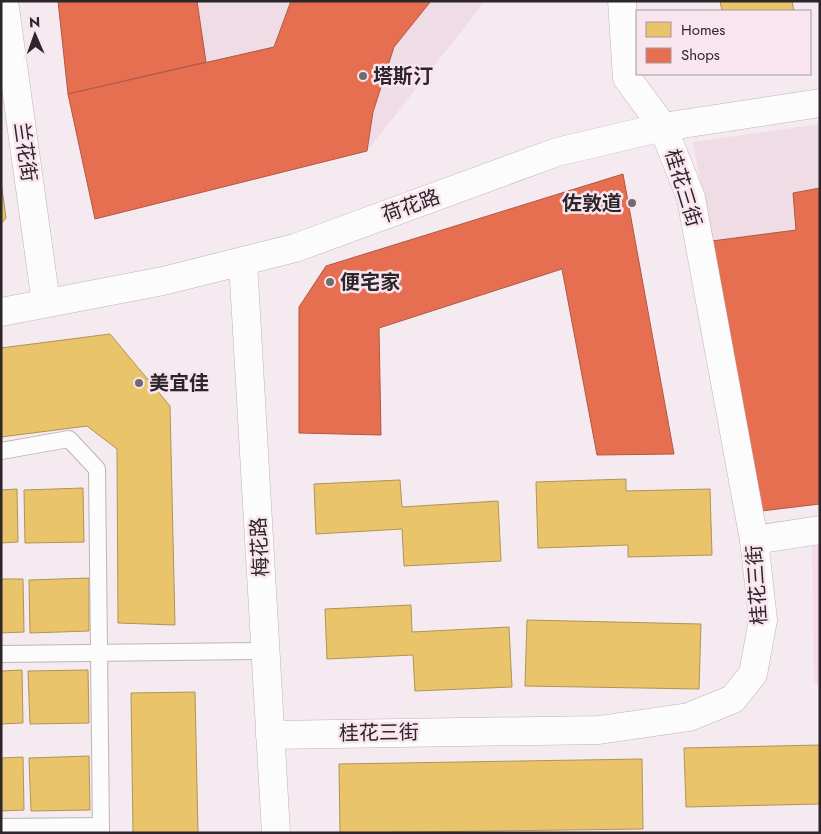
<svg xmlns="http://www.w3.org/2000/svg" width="821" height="834" font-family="Jost,'Noto Sans SC',sans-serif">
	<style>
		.built { fill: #efdce5 }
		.green { fill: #fadaea }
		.homes { fill: #e9c46a; stroke: #b09456 }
		.shops { fill: #e76f51; stroke: #af5945 }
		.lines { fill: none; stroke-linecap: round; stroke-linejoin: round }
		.service-casing { stroke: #bcb4b8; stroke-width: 18 }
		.minor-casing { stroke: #bcb4b8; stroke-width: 29 }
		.service { stroke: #fdfcfd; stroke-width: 16 }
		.minor { stroke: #fdfcfd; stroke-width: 28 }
		.poi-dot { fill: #726a6e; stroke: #f9e5ee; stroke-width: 2 }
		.labels { text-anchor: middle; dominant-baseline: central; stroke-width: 5; stroke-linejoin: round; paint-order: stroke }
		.poi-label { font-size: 20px; font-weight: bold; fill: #2c2529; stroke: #f9e5ee; text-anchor: start }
		.street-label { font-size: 20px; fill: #2c2529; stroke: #f9e5ee }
	</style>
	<rect width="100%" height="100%" fill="#f4eaef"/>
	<g class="built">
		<path d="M58,1H485L367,151L95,219L68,94Z"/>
		<path d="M820,124V504L761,511L693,142Z"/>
	</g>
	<path class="green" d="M820,542V687L814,681L812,544Z"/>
	<g class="homes">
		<path d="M720,1H792L794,11H722Z"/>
		<path d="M1,181L6,218L1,224Z"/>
		<path d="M110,334L170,406L175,625L118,623L117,449L87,426L1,437V348Z"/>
		<path d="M626,479V491L710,489L712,555L628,557V545L538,548L536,482Z"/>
		<path d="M400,480L402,507L498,501L501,561L404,566L402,529L316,534L314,484Z"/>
		<path d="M83,488L84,542L25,543L24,490Z"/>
		<path d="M17,489L18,542L1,543V490Z"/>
		<path d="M89,578V631L30,633L29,580Z"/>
		<path d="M1,579H23L24,632L1,633Z"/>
		<path d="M411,605L412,632L509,627L512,687L415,691L413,655L327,659L325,609Z"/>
		<path d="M527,620L701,624L699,689L525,686Z"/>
		<path d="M22,670L23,723L1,724V671Z"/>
		<path d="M88,670L89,723L30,724L28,671Z"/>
		<path d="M195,692L198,833H133L131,693Z"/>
		<path d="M820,745V804L686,807L684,748Z"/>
		<path d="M89,756L90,810L31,811L29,758Z"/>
		<path d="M23,757L24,810L1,811V758Z"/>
		<path d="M642,759L643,829L340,833L339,764Z"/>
	</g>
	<g class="shops">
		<path d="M58,1H197L206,62L68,94Z"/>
		<path d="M291,1H431L394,47L373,112L367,151L95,219L68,94L274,47Z"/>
		<path d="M623,174L674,454L597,455L562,269L379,328L381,435L299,433V307L326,266Z"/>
		<path d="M820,188V504L761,511L712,241L796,230L793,193Z"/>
	</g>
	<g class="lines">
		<g class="service-casing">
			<g id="service">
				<path d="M1,451L69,439L97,469L101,833"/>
				<path d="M1,654L266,651"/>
				<path d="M1,827L101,826"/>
			</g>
		</g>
		<g class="minor-casing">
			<g id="minor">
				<path d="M4,1L46,303"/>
				<path d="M243,262L276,833"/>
				<path d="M1,312L163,281L295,248L557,152L663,127L820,103"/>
				<path d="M754,540L820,530"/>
				<path d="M270,735L599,730L689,717L733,699L753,674L763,620L754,540L691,198L663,127L627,78L622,1"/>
			</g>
		</g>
		<use href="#service" class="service"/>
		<use href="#minor" class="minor"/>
	</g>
	<g class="poi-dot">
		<circle cx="363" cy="76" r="5"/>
		<circle cx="632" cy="203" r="5"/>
		<circle cx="330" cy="282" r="5"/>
		<circle cx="139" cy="383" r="5"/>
	</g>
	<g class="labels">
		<g class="poi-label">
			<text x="373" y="76">塔斯汀</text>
			<text x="622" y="203" text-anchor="end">佐敦道</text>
			<text x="340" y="282">便宅家</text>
			<text x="149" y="383">美宜佳</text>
		</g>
		<g class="street-label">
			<text transform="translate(25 152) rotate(82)">兰花街</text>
			<text transform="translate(683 188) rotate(73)">桂花三街</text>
			<text transform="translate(411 206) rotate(-20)">荷花路</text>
			<text transform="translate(260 547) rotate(-93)">梅花路</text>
			<text transform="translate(757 585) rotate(-94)">桂花三街</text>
			<text transform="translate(379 733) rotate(-1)">桂花三街</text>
		</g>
	</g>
	<rect width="821" height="834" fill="none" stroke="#2c2529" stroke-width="5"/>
	<rect x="636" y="10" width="175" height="65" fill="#f9e5ee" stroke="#a7989f"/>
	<rect x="646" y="22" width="25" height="15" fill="#e9c46a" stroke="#a7989f"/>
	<text x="681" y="35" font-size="15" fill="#2c2529">Homes</text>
	<rect x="646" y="48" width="25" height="15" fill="#e76f51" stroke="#a7989f"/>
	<text x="681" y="60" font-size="15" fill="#2c2529">Shops</text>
	<g transform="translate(35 35) rotate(358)" stroke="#f9e5ee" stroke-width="4" paint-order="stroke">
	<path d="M0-4L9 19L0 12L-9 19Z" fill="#2c2529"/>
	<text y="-8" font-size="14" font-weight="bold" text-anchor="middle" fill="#2c2529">N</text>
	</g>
</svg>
